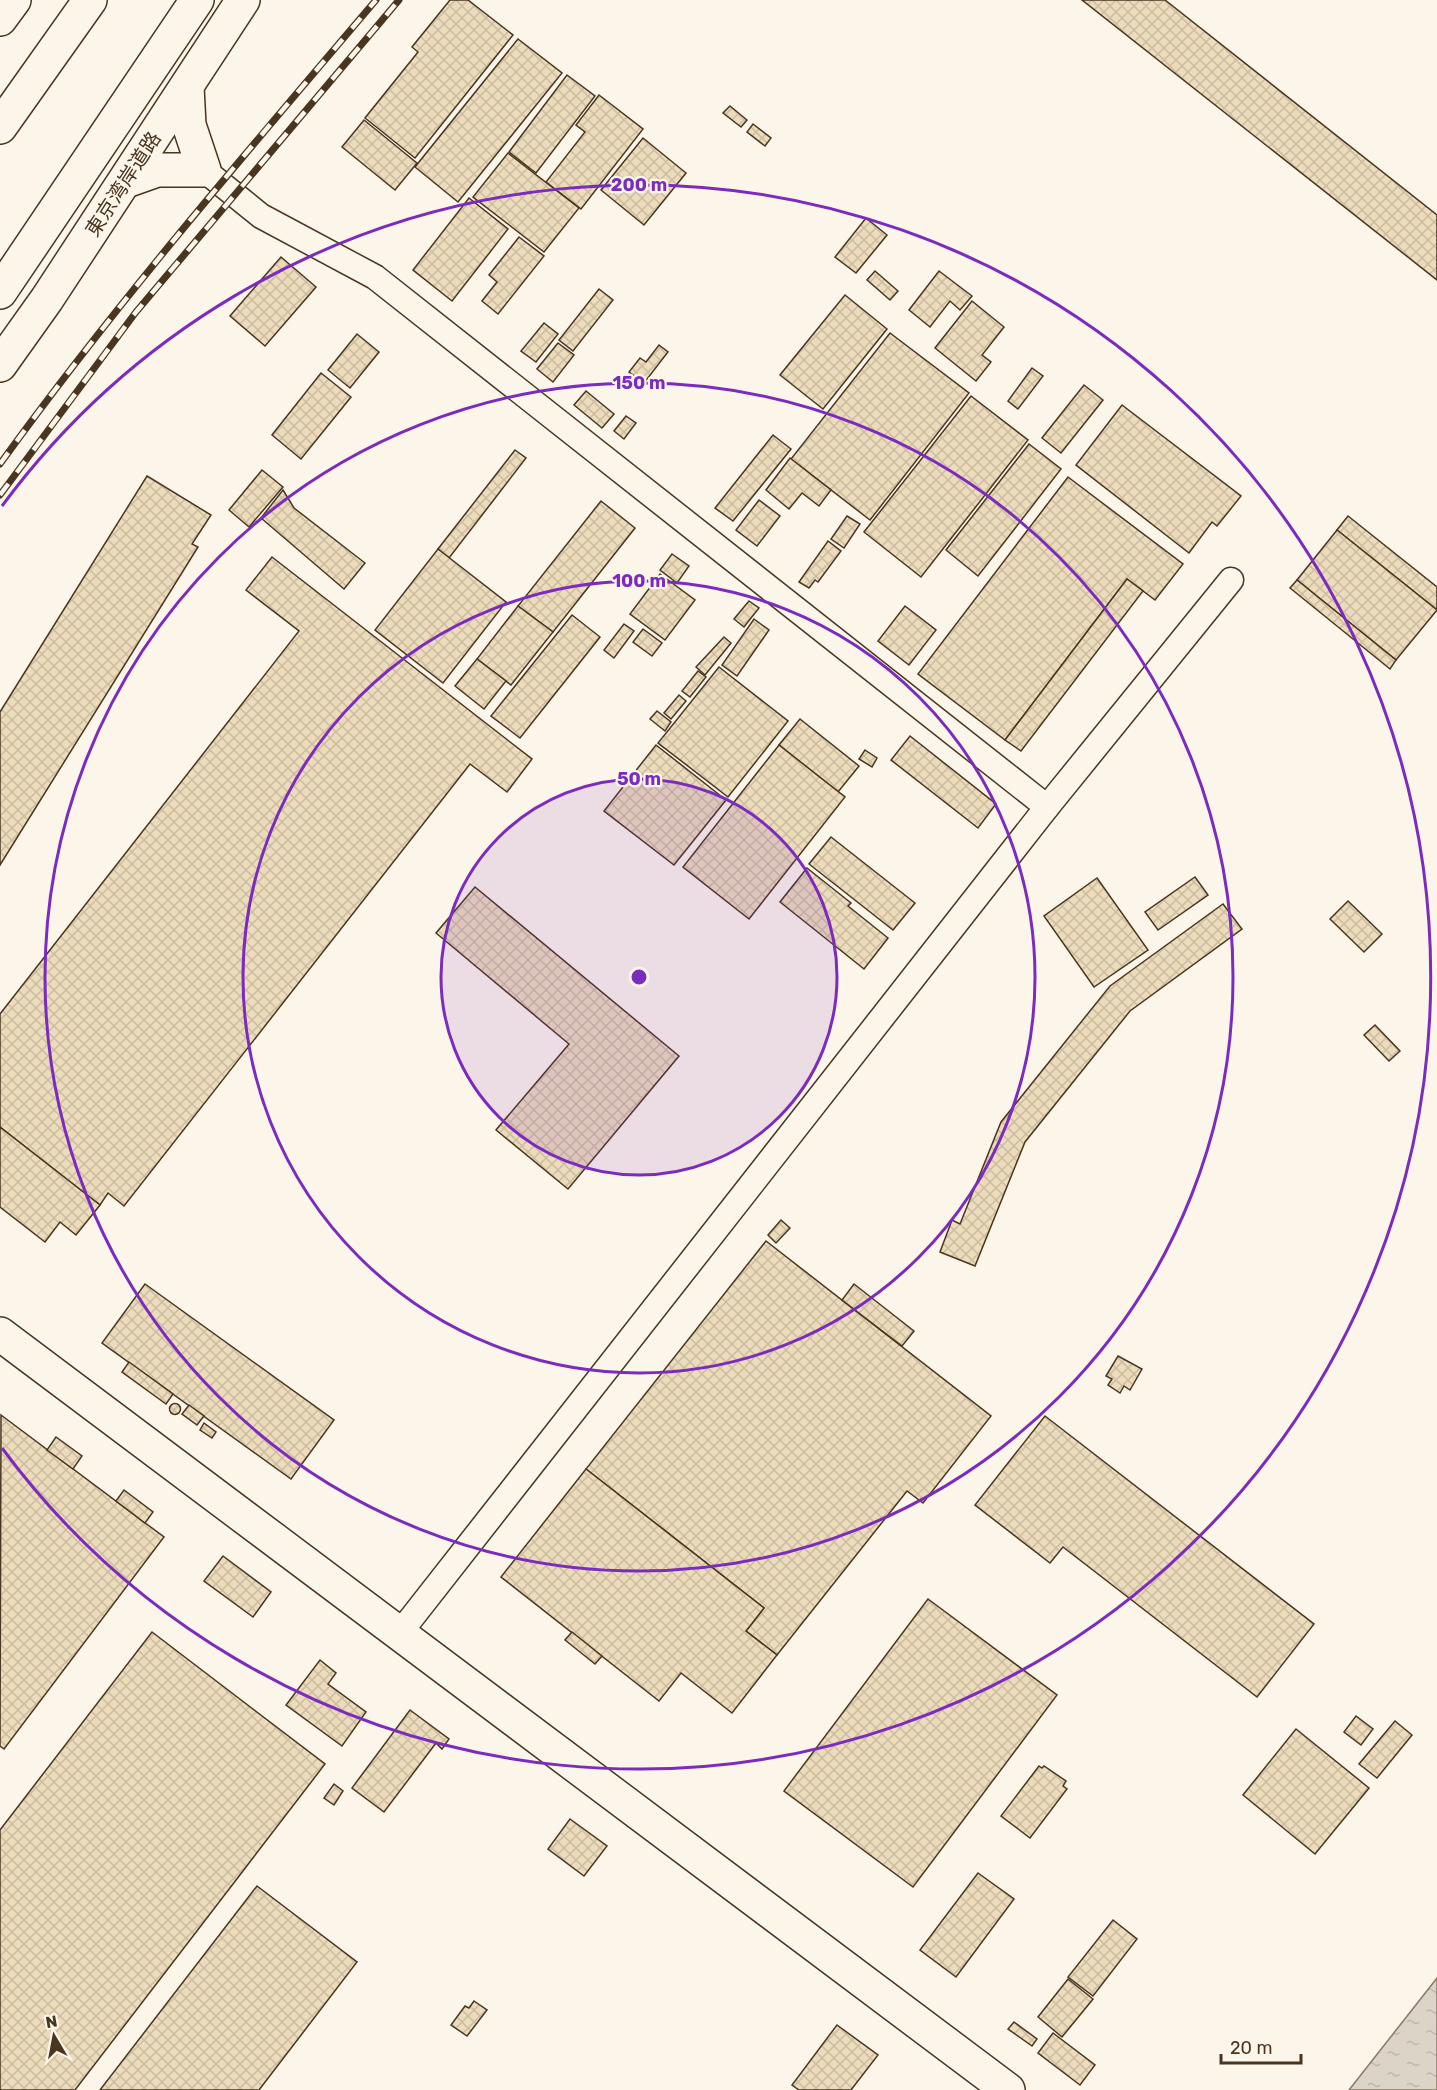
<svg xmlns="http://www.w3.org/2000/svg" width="1437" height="2090" font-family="Rubik,'Noto Sans JP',sans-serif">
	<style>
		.water { fill: url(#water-ripples); stroke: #887966; stroke-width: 1.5 }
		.building { fill: url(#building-cross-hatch); stroke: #4a3520; stroke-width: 1.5 }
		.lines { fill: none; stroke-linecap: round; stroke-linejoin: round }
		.street-casing { stroke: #4a3520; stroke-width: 27 }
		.secondary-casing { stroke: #4a3520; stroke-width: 36 }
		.highway-casing { stroke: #4a3520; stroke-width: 36 }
		.street { stroke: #fbf6e9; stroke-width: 24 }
		.secondary { stroke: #fbf6e9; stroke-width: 33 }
		.highway { stroke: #fbf6e9; stroke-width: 33 }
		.rail-casing { stroke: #4a3520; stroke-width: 7 }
		.rail { stroke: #fbf6e9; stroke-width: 4.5; stroke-dasharray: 14; stroke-linecap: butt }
		.ring { fill: none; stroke: #7b2cbf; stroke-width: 3 }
		.labels { text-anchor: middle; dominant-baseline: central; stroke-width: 4.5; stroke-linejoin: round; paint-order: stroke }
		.street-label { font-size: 20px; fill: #4a3520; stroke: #fbf6e9 }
		.centre { fill: #7b2cbf; stroke: #fbf6e9; stroke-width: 3 }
		.ring-label { font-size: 18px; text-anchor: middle; font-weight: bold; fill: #7b2cbf; stroke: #fbf6e9; stroke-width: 4.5; stroke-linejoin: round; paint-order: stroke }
	</style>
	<defs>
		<pattern id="water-ripples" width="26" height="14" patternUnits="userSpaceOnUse" patternTransform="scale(1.5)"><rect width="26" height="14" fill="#dcd4c6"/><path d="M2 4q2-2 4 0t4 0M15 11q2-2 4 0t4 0" fill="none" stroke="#beb7aa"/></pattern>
		<pattern id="building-cross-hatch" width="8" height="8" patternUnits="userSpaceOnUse" patternTransform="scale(1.5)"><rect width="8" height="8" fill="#ecdcbc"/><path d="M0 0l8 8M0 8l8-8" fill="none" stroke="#ccbda1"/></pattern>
	</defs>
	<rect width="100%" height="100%" fill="#fbf6e9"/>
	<path class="water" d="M1437,1978V2090H1349Z"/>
	<g class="building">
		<path d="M450,0H468L513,35L415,158L365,118L418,52L412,47Z"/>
		<path d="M1082,0H1165L1437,215V280Z"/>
		<path d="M518,39L562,73L458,202L415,167Z"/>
		<path d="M567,75L595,96L536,173L509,152Z"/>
		<path d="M599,95L643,129L581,209L546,182L585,132L576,125Z"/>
		<path d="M730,106L747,120L741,127L723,113Z"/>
		<path d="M364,120L417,163L395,190L342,147Z"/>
		<path d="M753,124L771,138L765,146L747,132Z"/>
		<path d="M643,138L686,173L644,225L601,190Z"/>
		<path d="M508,153L579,208L544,252L473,197Z"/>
		<path d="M469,198L508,229L452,301L413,270Z"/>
		<path d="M866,218L887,235L856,273L835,257Z"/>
		<path d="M519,237L544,256L498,314L482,301L497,282L489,275Z"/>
		<path d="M281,257L316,287L265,346L230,316Z"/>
		<path d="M875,271L898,291L890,300L867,280Z"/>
		<path d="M939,271L972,296L960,310L950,301L930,327L909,310Z"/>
		<path d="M599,289L613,300L573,351L559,340Z"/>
		<path d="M845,295L887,329L823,409L780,375Z"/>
		<path d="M972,301L1004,327L982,355L991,362L976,381L935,348Z"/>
		<path d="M544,323L558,334L536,362L521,351Z"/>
		<path d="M890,333L969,393L870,520L791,459Z"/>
		<path d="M357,334L379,352L350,388L328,370Z"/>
		<path d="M558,343L574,355L553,382L537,369Z"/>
		<path d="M659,345L668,352L644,383L629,372L640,358L646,362Z"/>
		<path d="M1032,368L1043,376L1018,409L1008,401Z"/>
		<path d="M321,373L351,397L301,459L272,435Z"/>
		<path d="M1084,385L1103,400L1061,453L1042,438Z"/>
		<path d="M586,391L614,414L602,428L574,405Z"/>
		<path d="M971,396L1028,440L921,577L864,532Z"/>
		<path d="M1122,405L1241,496L1217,526L1212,522L1189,553L1076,465Z"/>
		<path d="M626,416L636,423L624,439L614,431Z"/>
		<path d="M773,435L791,449L733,521L715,508Z"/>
		<path d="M1029,444L1061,469L978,576L946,550Z"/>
		<path d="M515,450L526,458L449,558L438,549Z"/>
		<path d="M790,458L831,490L819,506L802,493L789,509L766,490Z"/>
		<path d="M262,470L283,487L249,527L229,510Z"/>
		<path d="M147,476L211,515L192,544L198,547L0,865V712Z"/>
		<path d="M1068,477L1183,564L1155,600L1127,579L1005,740L918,674Z"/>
		<path d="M283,490L294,508L365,563L344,589L261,518Z"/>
		<path d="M759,500L780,516L757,546L736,530Z"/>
		<path d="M601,501L635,528L553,632L518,606Z"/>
		<path d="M847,516L860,524L844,548L831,539Z"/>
		<path d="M1348,516L1437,587V610L1337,530Z"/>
		<path d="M1337,530L1437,610L1396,660L1297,580Z"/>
		<path d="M828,541L841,551L818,582L815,580L809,588L799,582Z"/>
		<path d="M438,549L506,602L443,683L375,630Z"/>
		<path d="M672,554L689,566L677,583L660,570Z"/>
		<path d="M272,557L532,759L507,792L470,764L124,1206L108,1193L100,1205L0,1127V1014L299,631L246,590Z"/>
		<path d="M660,574L695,600L665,640L630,614Z"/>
		<path d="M1127,579L1143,591L1021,751L1005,740Z"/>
		<path d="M1297,580L1396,660L1390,669L1290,588Z"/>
		<path d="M749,601L759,608L744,627L734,619Z"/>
		<path d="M518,606L553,632L511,685L477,659Z"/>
		<path d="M905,606L936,630L909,665L878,641Z"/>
		<path d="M572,615L600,637L520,738L491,716Z"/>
		<path d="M754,619L769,630L737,676L722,665Z"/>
		<path d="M624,624L634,631L614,658L604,650Z"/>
		<path d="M643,629L662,643L652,656L633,642Z"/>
		<path d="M724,637L731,643L705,675L696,667Z"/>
		<path d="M477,659L506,681L484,709L455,686Z"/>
		<path d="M719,667L788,721L728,797L658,743Z"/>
		<path d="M698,671L706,677L690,697L682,691Z"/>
		<path d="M679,695L686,701L671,719L664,713Z"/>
		<path d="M657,711L671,722L665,731L650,719Z"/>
		<path d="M800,719L859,766L838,792L779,745Z"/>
		<path d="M910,736L996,804L978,828L891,760Z"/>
		<path d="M656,745L726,800L674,865L604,811Z"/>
		<path d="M779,745L845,797L749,919L683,867Z"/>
		<path d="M865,750L877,758L872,767L859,759Z"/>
		<path d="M831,837L915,903L893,930L809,864Z"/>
		<path d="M807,868L851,903L848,906L888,938L864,969L780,902Z"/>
		<path d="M1195,877L1208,895L1158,930L1145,912Z"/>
		<path d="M1097,878L1148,950L1094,987L1044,916Z"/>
		<path d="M475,887L679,1056L568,1189L496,1130L569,1044L436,933Z"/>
		<path d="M1348,901L1382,934L1364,952L1330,919Z"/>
		<path d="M1223,904L1242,929L1130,1011L1025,1142L975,1266L940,1252L952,1220L960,1224L1001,1122L1110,986Z"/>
		<path d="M1375,1025L1400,1051L1389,1061L1364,1035Z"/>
		<path d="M0,1127L100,1205L76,1235L60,1222L45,1242L0,1207Z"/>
		<path d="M781,1220L790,1228L776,1243L768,1235Z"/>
		<path d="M766,1241L991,1416L923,1503L907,1491L777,1655L746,1631L764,1608L586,1469Z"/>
		<path d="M145,1284L334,1420L291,1479L102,1343Z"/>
		<path d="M854,1284L914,1331L902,1346L842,1300Z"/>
		<path d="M1118,1356L1142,1369L1130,1390L1124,1386L1120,1393L1108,1385L1112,1379L1106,1376Z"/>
		<path d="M129,1362L173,1394L166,1404L122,1372Z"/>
		<circle cx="175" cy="1409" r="5.5"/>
		<path d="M189,1405L204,1416L197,1425L182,1414Z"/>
		<path d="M1,1415L164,1537L4,1749L0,1746Z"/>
		<path d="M1045,1416L1314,1624L1257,1697L1063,1547L1050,1563L975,1505Z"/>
		<path d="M204,1423L216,1432L212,1438L200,1430Z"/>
		<path d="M56,1437L82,1456L73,1469L47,1450Z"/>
		<path d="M586,1469L764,1608L746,1631L777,1655L732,1713L681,1673L659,1701L501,1577Z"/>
		<path d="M124,1490L153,1512L145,1523L116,1501Z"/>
		<path d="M223,1556L271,1592L253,1617L204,1581Z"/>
		<path d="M928,1599L1057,1695L913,1887L784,1791Z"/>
		<path d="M152,1632L325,1764L75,2090H0V1830Z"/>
		<path d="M572,1632L602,1656L595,1664L565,1640Z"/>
		<path d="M320,1660L336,1673L328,1684L366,1712L342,1746L286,1705Z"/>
		<path d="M410,1710L449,1739L442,1749L436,1743L384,1812L352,1788Z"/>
		<path d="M1356,1716L1373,1729L1361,1745L1344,1732Z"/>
		<path d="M1395,1721L1412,1735L1377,1778L1359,1764Z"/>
		<path d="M1296,1729L1369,1788L1315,1854L1243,1795Z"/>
		<path d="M1039,1766L1042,1768L1044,1766L1066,1781L1063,1786L1067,1789L1030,1838L1001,1816Z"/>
		<path d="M334,1784L343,1791L334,1805L324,1798Z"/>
		<path d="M570,1819L607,1846L584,1876L548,1849Z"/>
		<path d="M978,1873L1014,1899L956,1977L920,1950Z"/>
		<path d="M257,1886L357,1962L259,2090H100Z"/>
		<path d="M1113,1920L1137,1939L1093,1996L1068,1977Z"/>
		<path d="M1068,1979L1093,1999L1062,2037L1038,2017Z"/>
		<path d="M474,2001L487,2010L467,2036L451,2025L465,2006L469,2008Z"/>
		<path d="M1014,2022L1037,2039L1032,2046L1008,2029Z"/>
		<path d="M837,2025L878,2055L851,2090H799L792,2085Z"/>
		<path d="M1053,2033L1095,2065L1080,2085L1038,2053Z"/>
	</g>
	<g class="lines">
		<g class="street-casing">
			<g id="street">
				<path d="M204,170L261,216L375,277L1047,807"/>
				<path d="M399,1634L1047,807L1231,580"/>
			</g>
		</g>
		<g class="secondary-casing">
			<path id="secondary" d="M0,1334L1008,2090"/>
		</g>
		<g class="highway-casing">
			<g id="highway">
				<path d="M0,19L14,0"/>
				<path d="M0,127L90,0"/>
				<path d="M126,181L157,170H204L189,125L187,87"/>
				<path d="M0,292L197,0"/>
				<path d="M0,365L47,299L243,0"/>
			</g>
		</g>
		<use href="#street" class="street"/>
		<use href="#secondary" class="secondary"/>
		<use href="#highway" class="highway"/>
		<g class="rail-casing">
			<g id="rail">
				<path d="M0,464C117,302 247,152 376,0"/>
				<path d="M0,495L136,312L399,0"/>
			</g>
		</g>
		<use href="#rail" class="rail"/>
	</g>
	<circle cx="639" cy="977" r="198" fill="#7b2cbf" fill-opacity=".12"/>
	<g class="ring">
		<circle cx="639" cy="977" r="198"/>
		<circle cx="639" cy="977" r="396"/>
		<circle cx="639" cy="977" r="594"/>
		<path d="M2 506A792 792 0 1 1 2 1448"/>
	</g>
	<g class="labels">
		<g class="street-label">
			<text transform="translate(123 184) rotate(-57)">東京湾岸道路</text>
		</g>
	</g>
	<circle cx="639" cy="977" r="9" class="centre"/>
	<g class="ring-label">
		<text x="639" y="191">200 m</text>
		<text x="639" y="389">150 m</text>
		<text x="639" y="587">100 m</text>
		<text x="639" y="785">50 m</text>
	</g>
	<g transform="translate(54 2036) rotate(350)" stroke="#fbf6e9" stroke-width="4.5" paint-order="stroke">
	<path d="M0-4.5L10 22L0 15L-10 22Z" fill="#4a3520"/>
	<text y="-9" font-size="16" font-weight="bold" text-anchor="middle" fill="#4a3520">N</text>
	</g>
	<path d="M1221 2054v9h80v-9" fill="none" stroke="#4a3520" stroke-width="3"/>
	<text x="1230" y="2054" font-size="18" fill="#4a3520" stroke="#fbf6e9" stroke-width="4.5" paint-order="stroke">20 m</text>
</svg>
